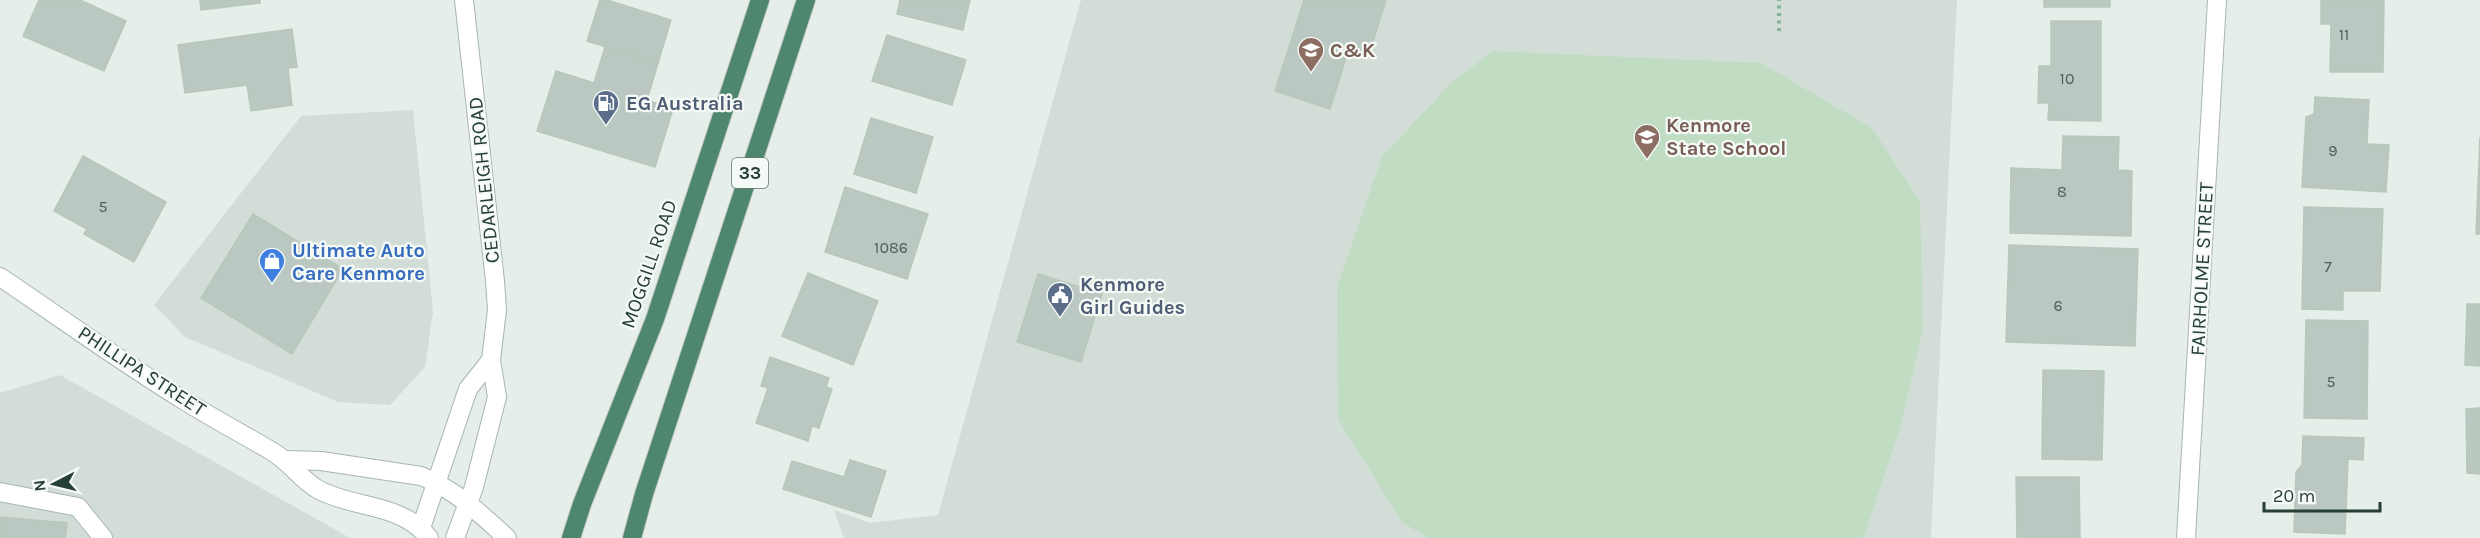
<svg xmlns="http://www.w3.org/2000/svg" width="2480" height="538" font-family="Karla,sans-serif">
	<style>
		.built { fill: #d3ddd7 }
		.pitch { fill: #c0ddc3 }
		.building { fill: #bbc8c1; stroke: #b8c7be; stroke-width: 1.5 }
		.lines { fill: none; stroke-linecap: round; stroke-linejoin: round }
		.service-casing { stroke: #a8b6af; stroke-width: 20 }
		.minor-casing { stroke: #a8b6af; stroke-width: 20 }
		.trunk-casing { stroke: #c2c9c6; stroke-width: 20 }
		.path { stroke: #87b09d; stroke-width: 4; stroke-dasharray: 3 4.5; stroke-linecap: butt }
		.service { stroke: #fff; stroke-width: 18 }
		.minor { stroke: #fff; stroke-width: 18 }
		.trunk { stroke: #4f8670; stroke-width: 18 }
		.labels { text-anchor: middle; dominant-baseline: central; stroke-width: 4.5; stroke-linejoin: round; paint-order: stroke }
		.number-label { font-size: 16px; fill: #4a6157 }
		.shield { fill: #f6faf7; stroke: #64776e; stroke-width: 1.5 }
		.shield-label { font-size: 18px; font-weight: bold; fill: #253f34 }
		.education-label { font-size: 20px; font-weight: bold; fill: #785e54; stroke: #f6faf7; text-anchor: start }
		.service-label { font-size: 20px; font-weight: bold; fill: #4e5e75; stroke: #f6faf7; text-anchor: start }
		.street-label { font-size: 20px; fill: #253f34; stroke: #f6faf7 }
		.shop-label { font-size: 20px; font-weight: bold; fill: #366cbe; stroke: #f6faf7; text-anchor: start }
	</style>
	<rect width="100%" height="100%" fill="#e5eee9"/>
	<g class="built">
		<path d="M1081,0H1957L1931,538H844L834,510L870,523L938,515Z"/>
		<path d="M413,110L433,312L425,367L390,405L338,402L185,337L154,305L301,116Z"/>
		<path d="M60,375L350,538H0V393Z"/>
	</g>
	<path class="pitch" d="M1493,51L1761,63L1872,128L1920,201L1923,329L1900,428L1863,538H1428L1402,522L1338,419L1337,287L1382,157L1450,84Z"/>
	<g class="building">
		<path d="M39,0H80L126,21L104,71L23,36Z"/>
		<path d="M200,0H260V3L201,10Z"/>
		<path d="M600,0H607L671,20L658,63L587,41Z"/>
		<path d="M900,0H970L963,30L897,14Z"/>
		<path d="M1304,0H1386L1369,54L1349,48L1330,109L1275,91Z"/>
		<rect x="2044" y="0" width="66" height="7"/>
		<path d="M2321,0H2384L2383,72H2330L2331,24H2321Z"/>
		<path d="M2051,21H2101V121L2048,120L2049,103H2038L2039,66H2051Z"/>
		<path d="M292,29L297,67L288,68L292,105L251,111L247,85L185,93L178,45Z"/>
		<path d="M887,35L966,60L952,105L872,81Z"/>
		<path d="M605,47L658,63L647,100L673,109L655,167L537,131L556,71L594,83Z"/>
		<path d="M2315,97L2369,100L2367,144L2389,145L2386,192L2302,187L2306,117L2314,114Z"/>
		<path d="M871,118L933,137L916,193L854,174Z"/>
		<path d="M2063,136L2119,137L2118,170L2132,171L2131,236L2010,233L2011,168L2062,170Z"/>
		<path d="M2480,137V234H2476Z"/>
		<path d="M83,156L166,202L134,262L84,234L87,229L54,211Z"/>
		<path d="M845,187L928,214L907,279L825,252Z"/>
		<path d="M2304,207L2383,209L2380,291H2343V310L2302,309Z"/>
		<path d="M253,214L343,269L292,354L201,298Z"/>
		<path d="M2009,245L2138,249L2135,346L2006,342Z"/>
		<path d="M808,273L878,301L853,365L782,336Z"/>
		<path d="M1038,274L1102,294L1081,362L1017,342Z"/>
		<path d="M2467,304H2480V366L2465,365Z"/>
		<path d="M2306,320L2368,321L2367,419L2304,418Z"/>
		<path d="M770,357L829,378L826,387L832,389L819,428L812,426L808,441L756,423L768,388L761,386Z"/>
		<path d="M2043,370L2104,371L2102,460L2042,459Z"/>
		<path d="M2480,408V474L2467,473L2466,409Z"/>
		<path d="M2303,436L2364,438L2363,460L2348,459L2345,534L2294,532L2296,472L2302,465Z"/>
		<path d="M850,460L886,471L871,517L783,489L792,461L844,477Z"/>
		<path d="M2016,477H2079L2080,538H2017Z"/>
		<path d="M0,517L67,523L65,538H0Z"/>
	</g>
	<g class="lines">
		<g class="service-casing">
			<path id="service" d="M0,492L78,507L103,538"/>
		</g>
		<g class="minor-casing">
			<g id="minor">
				<path d="M0,277C61,318 120,361 182,399C212,418 243,434 273,452C290,462 302,481 319,490C355,509 402,503 429,538"/>
				<path d="M287,460L321,461L421,476C454,489 481,514 507,538"/>
				<path d="M421,528L468,389L491,360"/>
				<path d="M455,538L474,487L497,397L491,360L497,310L495,281L464,0"/>
				<path d="M2186,538L2217,0"/>
			</g>
		</g>
		<g class="trunk-casing">
			<g id="trunk">
				<path d="M571,538L582,504L655,319L760,0"/>
				<path d="M632,538L644,494L806,0"/>
			</g>
		</g>
		<path class="path" d="M1779,31V0"/>
		<use href="#service" class="service"/>
		<use href="#minor" class="minor"/>
		<use href="#trunk" class="trunk"/>
	</g>
	<defs>
		<g id="school-pin" transform="scale(1.35)"><path d="M0 17L-7.5 6A9.5 9.5 0 1 1 7.5 6Z" fill="#8d6e63" stroke="#f6faf7"/><path d="M0-5L7-2L0 1L-7-2ZM-4 1L0 2.5L4 1V4Q0 6-4 4Z" fill="#fff"/></g>
		<g id="fuel-pin" transform="scale(1.35)"><path d="M0 17L-7.5 6A9.5 9.5 0 1 1 7.5 6Z" fill="#5c6f8a" stroke="#f6faf7"/><path d="M-5.5-6h7V0h2V4h1.3V-2.5L3-4.5l.8-.8L6-3V5H2.5V1h-1V6h-7ZM-4.2-4.7v3.2H.2V-4.7Z" fill="#fff"/></g>
		<g id="shop-pin" transform="scale(1.35)"><path d="M0 17L-7.5 6A9.5 9.5 0 1 1 7.5 6Z" fill="#3f7fe0" stroke="#f6faf7"/><path d="M-5-2.5h2.3a2.7 3.5 0 0 1 5.4 0H5L5.5 6h-11ZM-1.5-2.5h3a1.5 2.3 0 0 0-3 0Z" fill="#fff"/></g>
		<g id="civic-pin" transform="scale(1.35)"><path d="M0 17L-7.5 6A9.5 9.5 0 1 1 7.5 6Z" fill="#5c6f8a" stroke="#f6faf7"/><path d="M-.6-6.5H3V-4.5H.6V-3L4-1V1h2V6H-6V1h2V-1L-.6-3ZM-1.2 2.5V6h2.4V2.5Z" fill="#fff"/></g>
	</defs>
	<g fill-rule="evenodd">
		<use href="#school-pin" x="1311" y="50"/>
		<use href="#fuel-pin" x="606" y="103"/>
		<use href="#school-pin" x="1647" y="137"/>
		<use href="#shop-pin" x="272" y="261"/>
		<use href="#civic-pin" x="1060" y="295"/>
	</g>
	<g class="labels">
		<g class="number-label">
			<text x="2344" y="34">11</text>
			<text x="2067" y="78">10</text>
			<text x="2333" y="150">9</text>
			<text x="2062" y="191">8</text>
			<text x="103" y="206">5</text>
			<text x="891" y="247">1086</text>
			<text x="2328" y="266">7</text>
			<text x="2058" y="305">6</text>
			<text x="2331" y="381">5</text>
		</g>
		<rect class="shield" x="732" y="158" width="36" height="30" rx="4.5"/>
		<g class="shield-label">
			<text x="750" y="173">33</text>
		</g>
		<g class="education-label">
			<text x="1330" y="50">C&amp;K</text>
			<text x="1666" y="125">Kenmore<tspan x="1666" dy="23">State School</tspan></text>
		</g>
		<g class="service-label">
			<text x="626" y="103">EG Australia</text>
			<text x="1080" y="284">Kenmore<tspan x="1080" dy="23">Girl Guides</tspan></text>
		</g>
		<g class="street-label">
			<text transform="translate(484 180) rotate(-96)">CEDARLEIGH ROAD</text>
			<text transform="translate(649 264) rotate(-71)">MOGGILL ROAD</text>
			<text transform="translate(2202 269) rotate(-87)">FAIRHOLME STREET</text>
			<text transform="translate(142 371) rotate(33)">PHILLIPA STREET</text>
		</g>
		<g class="shop-label">
			<text x="292" y="250">Ultimate Auto<tspan x="292" dy="23">Care Kenmore</tspan></text>
		</g>
	</g>
	<g transform="translate(54 484) rotate(263)" stroke="#f6faf7" stroke-width="4.5" paint-order="stroke">
	<path d="M0-4.5L10 22L0 15L-10 22Z" fill="#253f34"/>
	<text y="-9" font-size="16" font-weight="bold" text-anchor="middle" fill="#253f34">N</text>
	</g>
	<path d="M2264 502v9h116v-9" fill="none" stroke="#253f34" stroke-width="3"/>
	<text x="2273" y="502" font-size="18" fill="#253f34" stroke="#f6faf7" stroke-width="4.5" paint-order="stroke">20 m</text>
</svg>
